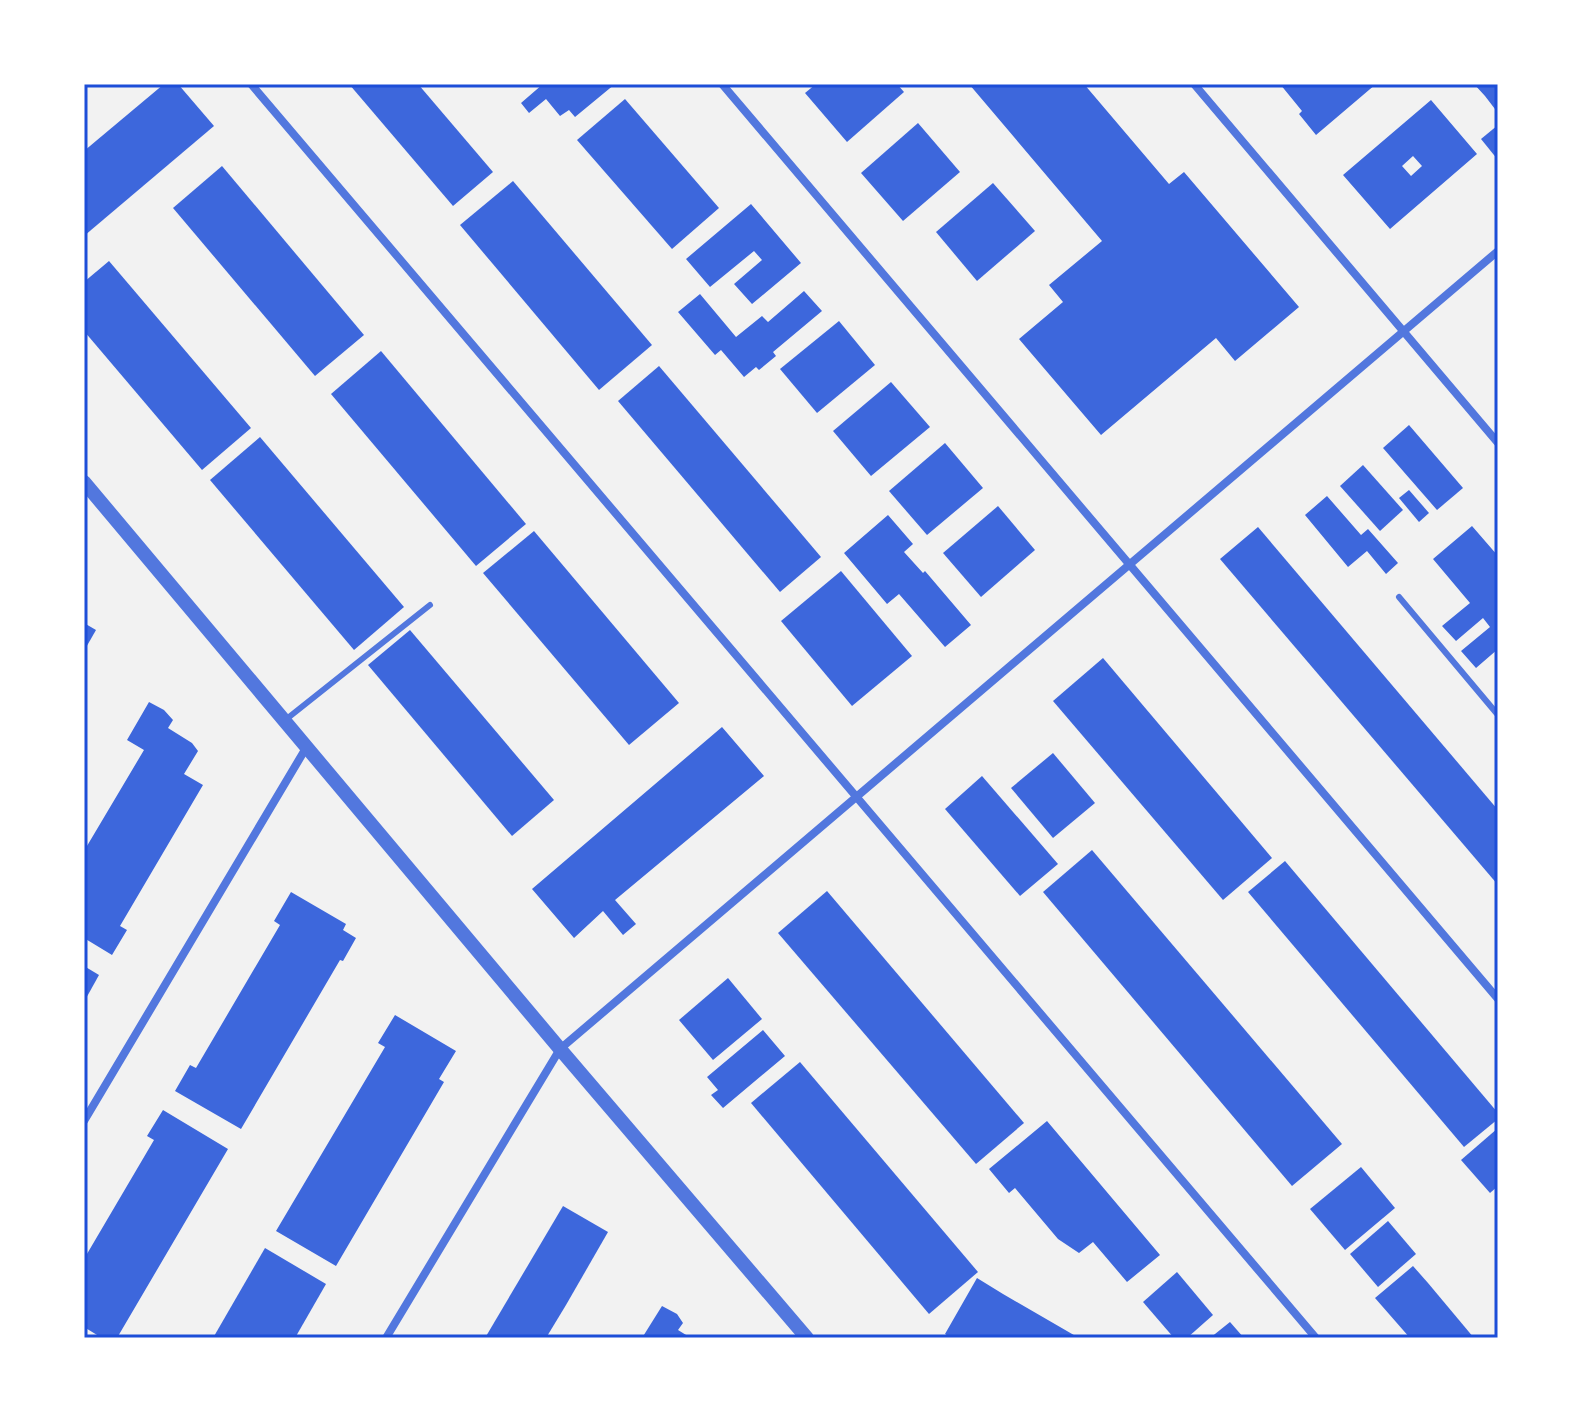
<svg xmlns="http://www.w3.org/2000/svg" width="1582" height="1422" font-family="Figtree,sans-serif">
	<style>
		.building { fill: #3d67dc; fill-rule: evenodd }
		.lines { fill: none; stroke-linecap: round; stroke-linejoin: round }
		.service { stroke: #5277de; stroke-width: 6 }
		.minor { stroke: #5277de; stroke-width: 8 }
		.tertiary { stroke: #5277de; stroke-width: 14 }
		.neatline { fill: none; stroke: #1d4ed8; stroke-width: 3 }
	</style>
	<rect width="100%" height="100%" fill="#f2f2f2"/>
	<g class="building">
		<path d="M164,84H178L214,126L84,236V151Z"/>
		<path d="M349,84H418L493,172L453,206Z"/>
		<path d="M543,84H615L575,117L569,110L560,116L546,99L529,113L521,103Z"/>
		<path d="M816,84H897L904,92L847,142L805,93Z"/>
		<path d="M969,84H1084L1169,184L1184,172L1299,307L1235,361L1216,338L1101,435L1019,339L1063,302L1049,285L1102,241Z"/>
		<path d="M1280,84H1376L1316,135L1299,114L1302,111Z"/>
		<path d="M1474,84H1498V113L1485,96Z"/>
		<path d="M625,99L719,208L672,249L577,140Z"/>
		<path d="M1431,100L1477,154L1390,229L1343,175ZM1413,156L1422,166L1411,176L1402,166Z"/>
		<path d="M918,123L960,172L903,221L861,173Z"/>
		<path d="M1498,125V160L1481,139Z"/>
		<path d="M222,166L364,335L315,376L173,208Z"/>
		<path d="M513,181L652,345L599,390L460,225Z"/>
		<path d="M993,183L1035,231L977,281L936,232Z"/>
		<path d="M751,204L801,263L752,304L734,284L762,260L754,251L710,287L686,259Z"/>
		<path d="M109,261L251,428L202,470L84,331V282Z"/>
		<path d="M804,291L822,311L773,352L776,356L759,370L756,367L744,377L721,350L715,355L678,312L700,294L736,337L762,316L768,322Z"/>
		<path d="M839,321L875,365L817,413L780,369Z"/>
		<path d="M381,351L526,524L476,566L331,394Z"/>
		<path d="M659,366L821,557L780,592L618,401Z"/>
		<path d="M891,382L930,427L871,476L833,431Z"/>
		<path d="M1409,425L1463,488L1437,510L1383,448Z"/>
		<path d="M260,437L404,607L354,650L210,480Z"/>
		<path d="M945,443L983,488L927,535L889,491Z"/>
		<path d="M1363,465L1403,510L1380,531L1340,486Z"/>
		<path d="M1409,490L1429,513L1419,522L1399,498Z"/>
		<path d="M1327,496L1361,535L1368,529L1398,563L1386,574L1367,551L1348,567L1305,515Z"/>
		<path d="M998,506L1035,550L981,597L943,553Z"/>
		<path d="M888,515L913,544L904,552L923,573L925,571L971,625L945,647L899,594L887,604L844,553Z"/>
		<path d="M1472,526L1498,556V649L1476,668L1461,651L1490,627L1483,618L1456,641L1442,626L1470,603L1433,559Z"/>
		<path d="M1258,527L1498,810V885L1220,559Z"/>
		<path d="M534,531L679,703L629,745L483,573Z"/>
		<path d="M841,571L912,656L852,706L781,621Z"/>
		<path d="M84,623L96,630L84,651Z"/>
		<path d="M410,630L554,800L512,836L368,665Z"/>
		<path d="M1103,658L1272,858L1223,900L1053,701Z"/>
		<path d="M149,702L164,710L173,720L168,728L192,743L198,751L184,774L203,785L120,926L127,930L112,955L84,938V851L144,750L127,740Z"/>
		<path d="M722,727L764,776L615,900L636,924L623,935L603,911L574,938L532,889Z"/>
		<path d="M1053,753L1095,803L1053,838L1011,788Z"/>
		<path d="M982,776L1058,864L1020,896L945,809Z"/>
		<path d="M1092,850L1342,1144L1292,1186L1043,892Z"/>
		<path d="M1285,861L1498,1113V1119L1464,1147L1248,892Z"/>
		<path d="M827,891L1024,1123L976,1164L778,933Z"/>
		<path d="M291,892L346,924L343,930L356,938L343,961L340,960L241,1129L175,1091L190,1065L196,1068L280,925L274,921Z"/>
		<path d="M84,966L99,975L84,1002Z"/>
		<path d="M728,978L762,1019L713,1060L679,1020Z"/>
		<path d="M395,1015L456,1051L439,1079L444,1082L336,1266L276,1231L385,1047L378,1043Z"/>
		<path d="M763,1030L785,1056L723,1108L711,1095L718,1090L707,1077Z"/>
		<path d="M800,1062L978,1272L929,1314L751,1103Z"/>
		<path d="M163,1110L228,1149L117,1338H102L84,1327V1259L154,1140L147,1136Z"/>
		<path d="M1047,1121L1160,1255L1127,1282L1093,1242L1079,1253L1058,1239L1015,1188L1009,1193L989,1169Z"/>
		<path d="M1498,1128V1186L1490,1193L1461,1160Z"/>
		<path d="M1361,1167L1395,1208L1345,1250L1310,1209Z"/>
		<path d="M563,1206L608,1232L566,1305L546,1338H485Z"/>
		<path d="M1388,1221L1416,1254L1378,1287L1350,1254Z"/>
		<path d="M265,1248L326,1284L295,1338H213Z"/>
		<path d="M1413,1266L1428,1283L1474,1338H1410L1375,1298Z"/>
		<path d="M1177,1272L1213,1315L1187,1338H1174L1143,1302Z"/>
		<path d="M977,1278L1003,1294L1079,1338H951L945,1334Z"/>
		<path d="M662,1306L677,1314L683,1323L678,1330L691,1338H642Z"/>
		<path d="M1230,1322L1244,1338H1210Z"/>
	</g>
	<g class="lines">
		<g class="service">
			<path d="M1399,597L1498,715"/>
			<path d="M284,721L430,605"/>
		</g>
		<g class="minor">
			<path d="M251,84L1316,1338"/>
			<path d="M722,84L1498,999"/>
			<path d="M1194,84L1498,443"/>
			<path d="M84,1121L306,748"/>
			<path d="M386,1338L560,1049L1498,251"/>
		</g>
		<path class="tertiary" d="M84,482L560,1049L807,1338"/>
	</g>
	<rect width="1582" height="1422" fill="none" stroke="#ffffff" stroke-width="172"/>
	<rect x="86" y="86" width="1410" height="1250" class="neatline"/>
</svg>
